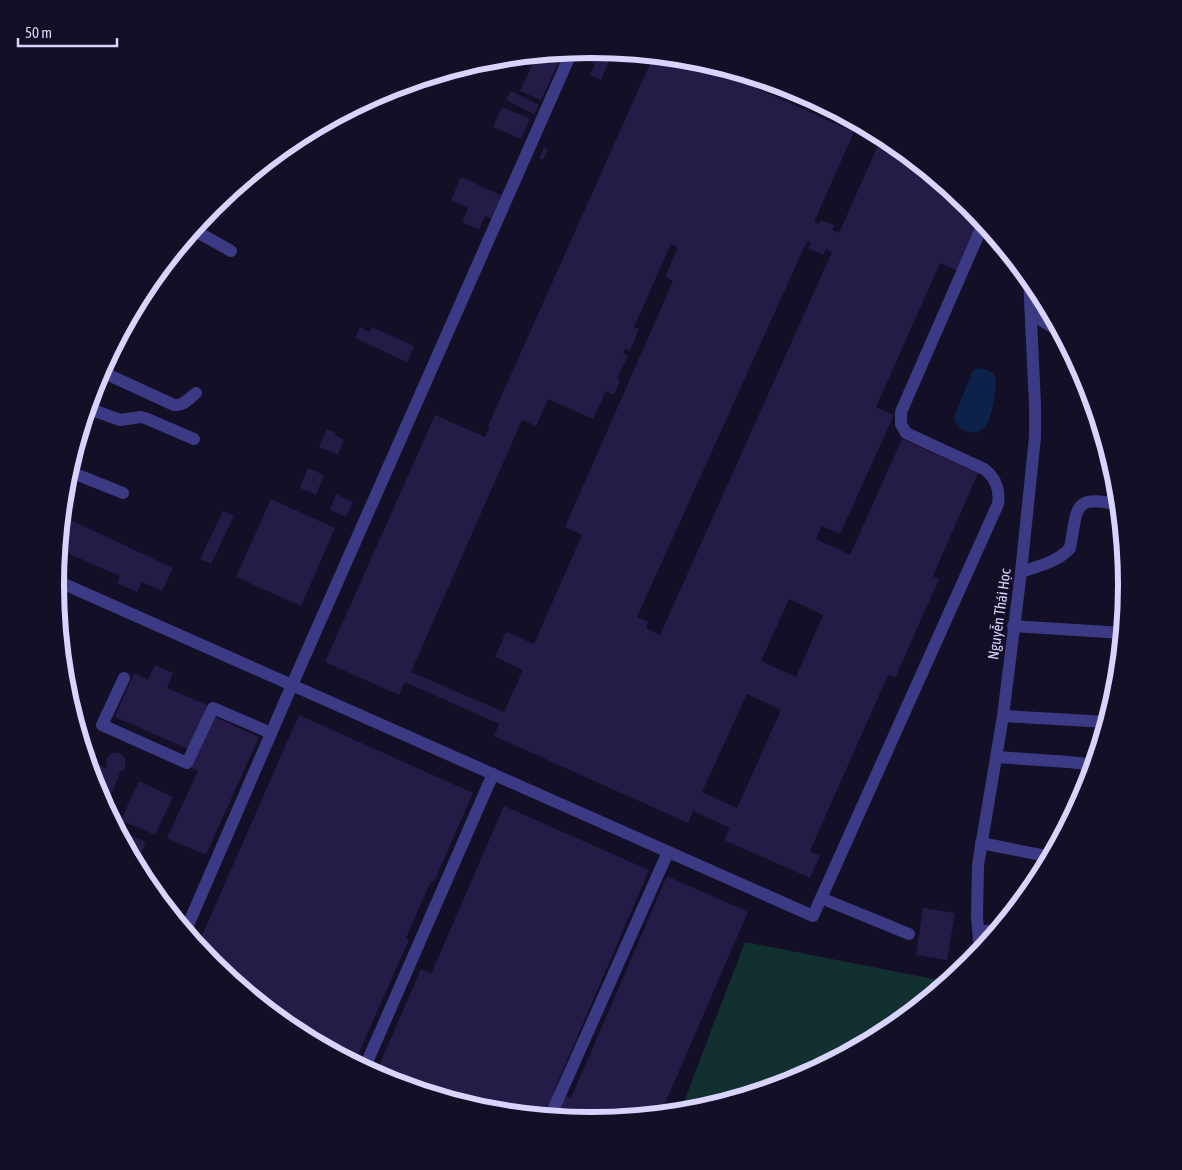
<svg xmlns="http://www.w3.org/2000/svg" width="1182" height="1170" font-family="'Asap Condensed',sans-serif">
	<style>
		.green { fill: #12302f }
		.water { fill: #0c2248 }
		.building { fill: #241b47; fill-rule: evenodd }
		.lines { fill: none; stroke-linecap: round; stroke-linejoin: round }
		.minor { stroke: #3d3a85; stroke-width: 12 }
		.labels { text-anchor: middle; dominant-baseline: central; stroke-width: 4.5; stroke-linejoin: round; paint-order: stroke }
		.street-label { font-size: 15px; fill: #d9d4ff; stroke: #130f26 }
		.rim { fill: none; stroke: #d9d4ff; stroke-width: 6 }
	</style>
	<rect width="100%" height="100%" fill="#130f26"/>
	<path class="green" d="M745,942L949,982L889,1031L796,1081L695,1111L680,1112Z"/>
	<path class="water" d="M979,368C984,369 991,370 994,375C999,382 992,414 988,422C985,427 981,431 976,433C964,431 956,430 954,417L972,373L974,370Z"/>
	<g class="building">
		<path d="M590,49L603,50L612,54L601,80L590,75L595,64L585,60Z"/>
		<path d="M564,51L541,100L520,91L537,54Z"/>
		<path d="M619,51L636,58L634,64L617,56Z"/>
		<path d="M654,55L692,59L854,132L814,222L819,224L821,220L834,225L832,230L839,233L879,143L912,158L970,206L981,219L958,271L940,263L876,407L894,415L840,534L822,526L816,539L850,555L902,439L978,473L933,576L939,579L895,678L888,675L810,851L820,856L810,878L724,840L730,828L693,811L688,823L494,736L499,724L405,682L399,695L325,662L435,415L485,437L490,427L488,426ZM807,241L811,243L808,248L823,255L826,249L832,252L660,635L646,628L648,622L637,617ZM671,244L678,248L665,277L673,281L565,527L582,535L534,644L506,632L495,657L523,670L504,712L411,672L522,420L536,426L548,399L593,419L606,391L614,395L620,380L617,379L628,356L623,353L625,349L630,351L639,329L634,327ZM789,599L823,615L796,677L761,661ZM747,694L781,710L737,808L702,792Z"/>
		<path d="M511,91L539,105L534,114L506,100Z"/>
		<path d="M502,107L530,119L521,139L493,127Z"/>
		<path d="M544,147L548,150L543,160L539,158Z"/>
		<path d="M461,177L503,196L493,219L485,216L479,230L462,222L468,208L451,200Z"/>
		<path d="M360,327L369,332L372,327L414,346L407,362L355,338Z"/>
		<path d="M327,429L336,433L335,435L344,440L338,455L319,447Z"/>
		<path d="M308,468L324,475L316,495L300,488Z"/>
		<path d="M336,494L353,502L346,517L330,510Z"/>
		<path d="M271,499L335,528L301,606L236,577Z"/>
		<path d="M223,511L234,516L211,564L200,559Z"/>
		<path d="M62,516L173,568L162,591L142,582L137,592L117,583L120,576L58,549Z"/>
		<path d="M57,605L69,611L62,627L59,626Z"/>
		<path d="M155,665L173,673L167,688L209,706L190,750L115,717L134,673L148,680Z"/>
		<path d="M299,715L473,793L434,882L431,881L406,938L409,940L354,1064L293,1031L212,964L197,947Z"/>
		<path d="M213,716L259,737L206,855L167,838L198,771L190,767Z"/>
		<path d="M111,753H119L122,755L125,758V766L124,770L117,773L120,774L111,794L100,789L98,795L87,762L88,760L107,769L106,760Z"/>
		<path d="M139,781L173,797L155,835L121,820Z"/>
		<path d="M504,806L649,870L554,1091L571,1098L667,876L748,912L660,1115L591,1121L562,1118L563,1115L546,1107L542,1116L486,1111L386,1080L375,1075L421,969L431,974Z"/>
		<path d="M116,829L146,842L136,866Z"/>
		<path d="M923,908L955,913L947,960L916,955Z"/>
	</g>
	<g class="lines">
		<g class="minor">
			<path d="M765,80L852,119"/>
			<path d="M192,229L231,251"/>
			<path d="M1031,314L1061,332"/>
			<path d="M100,371L174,405C182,407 190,398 196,393"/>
			<path d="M87,408L120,420L141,417L145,418L194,439"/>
			<path d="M68,471L123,493"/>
			<path d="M1021,572C1038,566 1058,562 1070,548C1078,507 1072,494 1119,505"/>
			<path d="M55,580L813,916L998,504C1000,489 996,478 984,469L906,433L901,424V412L984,222"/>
			<path d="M1013,626L1123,633"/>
			<path d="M124,678L102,725L187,763L213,708L271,733"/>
			<path d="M1003,716L1107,722"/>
			<path d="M996,757L1069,762L1094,765"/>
			<path d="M981,843L1051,857"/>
			<path d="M821,898L909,934"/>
			<path d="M979,931H998"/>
			<path d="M185,932L292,685L572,51"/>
			<path d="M980,952L977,917L978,865L1003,716L1021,572L1035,437V404L1029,278"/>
			<path d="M364,1069L493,774"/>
			<path d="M550,1117L668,852"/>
		</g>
	</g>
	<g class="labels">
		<g class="street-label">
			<text transform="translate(999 614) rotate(-82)">Nguyễn Thái Học</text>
		</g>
	</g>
	<path d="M0 0H1182V1170H0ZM64 585a527 527 0 1 1 1054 0a527 527 0 1 1-1054 0Z" fill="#130f26" fill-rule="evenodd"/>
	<path class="rim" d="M64 585a527 527 0 1 1 1054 0a527 527 0 1 1-1054 0Z"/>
	<path d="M18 38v8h99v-8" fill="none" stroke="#d9d4ff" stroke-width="2.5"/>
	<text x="25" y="38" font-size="15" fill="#d9d4ff" stroke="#130f26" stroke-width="4" paint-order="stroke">50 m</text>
</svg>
